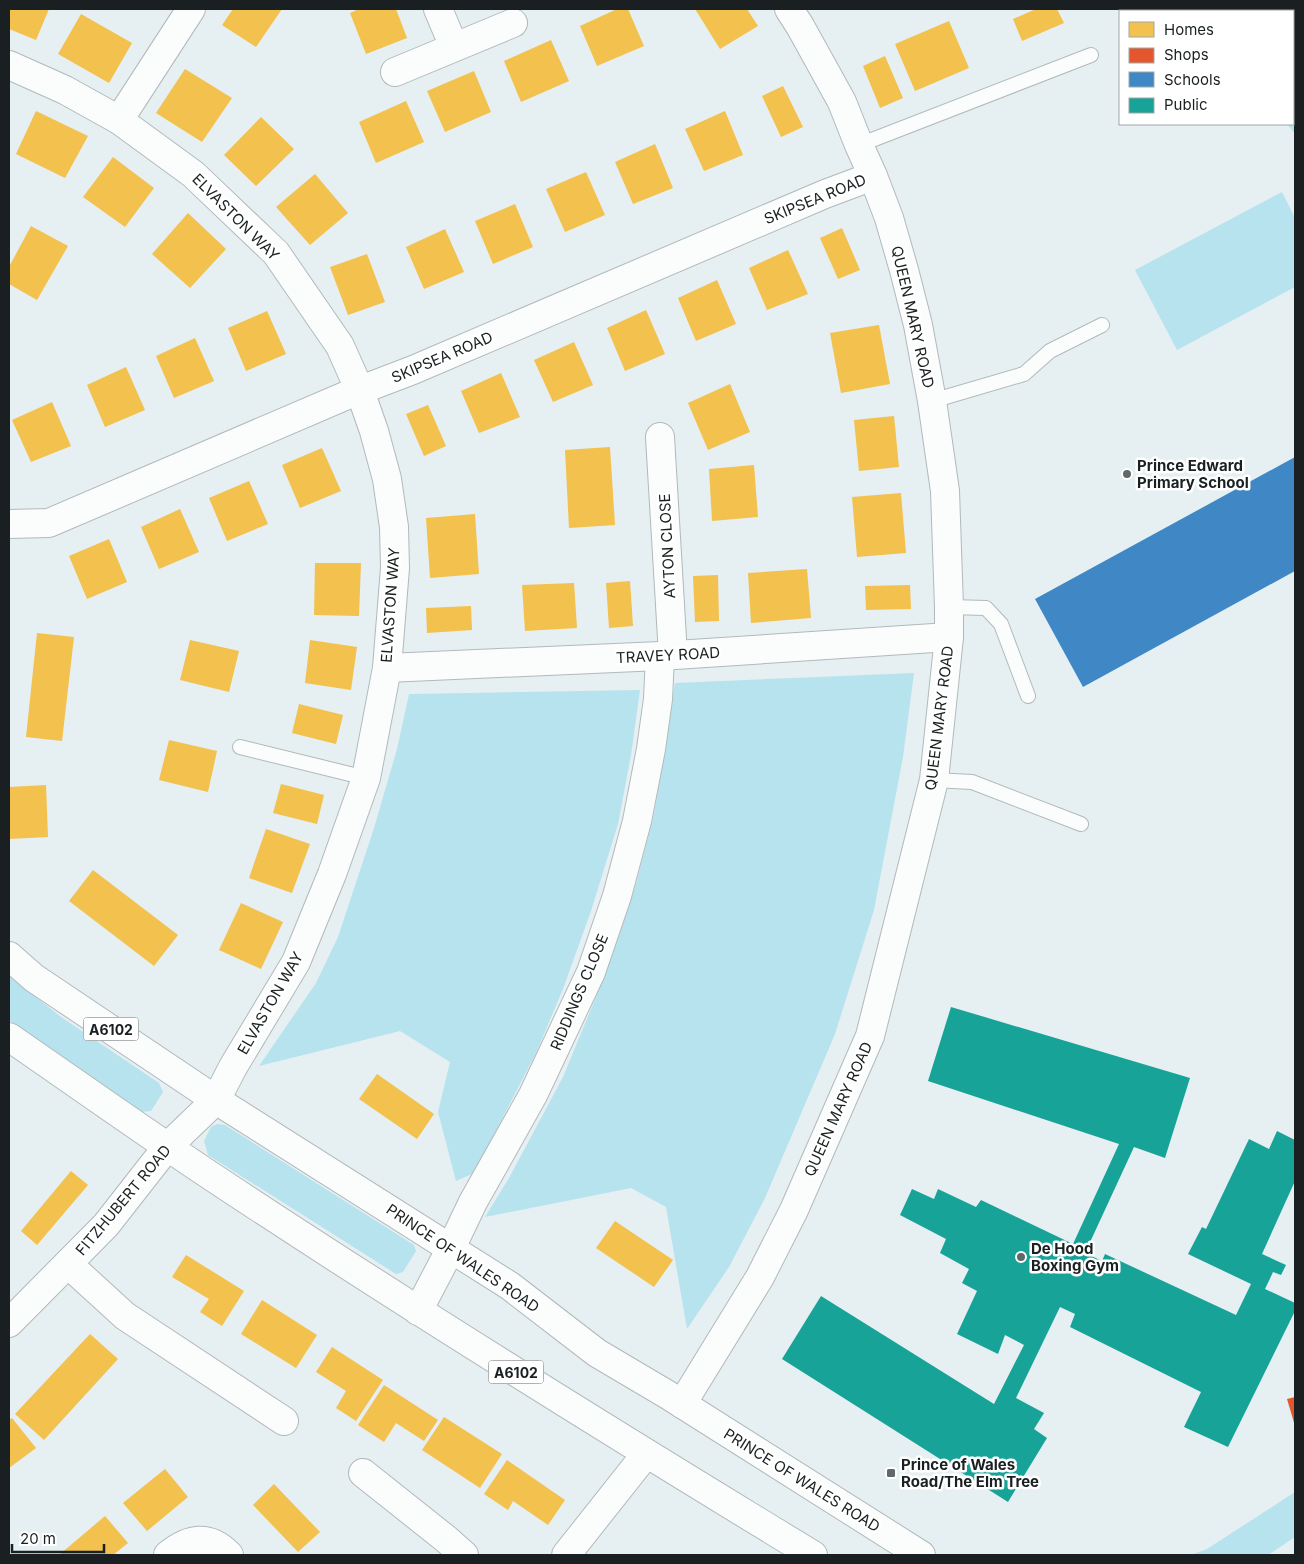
<svg xmlns="http://www.w3.org/2000/svg" width="1304" height="1564" font-family="Inter,sans-serif">
	<style>
		.green { fill: #b7e3ee }
		.homes { fill: #f2c14e }
		.shops { fill: #e4572e }
		.schools { fill: #3f88c5 }
		.public { fill: #17a398 }
		.lines { fill: none; stroke-linecap: round; stroke-linejoin: round }
		.service-casing { stroke: #b2b9bb; stroke-width: 16 }
		.minor-casing { stroke: #b2b9bb; stroke-width: 30 }
		.trunk-casing { stroke: #b2b9bb; stroke-width: 30 }
		.service { stroke: #fbfdfd; stroke-width: 14 }
		.minor { stroke: #fbfdfd; stroke-width: 28 }
		.trunk { stroke: #fbfdfd; stroke-width: 28 }
		.poi-dot { fill: #61686a; stroke: #fff; stroke-width: 2 }
		.labels { text-anchor: middle; dominant-baseline: central; stroke-width: 5; stroke-linejoin: round; paint-order: stroke }
		.shield { fill: #fff; stroke: #5f6364; stroke-width: 1 }
		.shield-label { font-size: 14px; font-weight: bold; fill: #1a2021 }
		.street-label { font-size: 15px; fill: #1a2021; stroke: #fff }
		.poi-label { font-size: 15px; font-weight: bold; fill: #1a2021; stroke: #fff; text-anchor: start }
	</style>
	<rect width="100%" height="100%" fill="#e6eff1"/>
	<g class="green">
		<path d="M1134,9H1295V134L1287,124H1293V11H1136Z"/>
		<path d="M1282,192L1295,218V287L1177,350L1135,270Z"/>
		<path d="M914,673L903,757L874,910L835,1034L765,1198L729,1267L687,1329L666,1207L631,1188L485,1217L509,1178L563,1077L605,975L636,884L654,814L675,683Z"/>
		<path d="M640,690L631,755L618,824L591,911L563,989L536,1053L474,1173L456,1181L438,1112L450,1062L400,1031L259,1066L316,983L338,937L374,828L397,749L409,694Z"/>
		<path d="M9,976L61,1017L159,1083L163,1092L151,1111L141,1112L89,1078L9,1020Z"/>
		<path d="M217,1124L225,1125L414,1245L416,1251L403,1272L396,1274L208,1155L204,1141L211,1127Z"/>
		<path d="M1295,1492V1537L1268,1555H1191L1207,1549Z"/>
	</g>
	<g class="homes">
		<path d="M9,9H49L36,40L9,29Z"/>
		<path d="M233,9H282L256,47L222,25Z"/>
		<path d="M359,9H396L407,38L366,54L350,13Z"/>
		<path d="M617,9H628L644,46L597,66L580,26Z"/>
		<path d="M695,9H747L758,26L720,49Z"/>
		<path d="M1036,9H1057L1064,23L1022,41L1013,19Z"/>
		<path d="M81,14L132,43L109,83L58,54Z"/>
		<path d="M949,21L969,68L915,91L895,44Z"/>
		<path d="M551,40L569,81L521,102L504,61Z"/>
		<path d="M885,56L903,98L880,108L863,66Z"/>
		<path d="M185,69L232,98L202,142L156,113Z"/>
		<path d="M474,71L491,112L445,132L427,91Z"/>
		<path d="M783,86L803,127L781,137L762,96Z"/>
		<path d="M406,101L424,142L376,163L359,122Z"/>
		<path d="M36,111L88,136L65,178L16,154Z"/>
		<path d="M725,111L743,155L704,171L685,129Z"/>
		<path d="M261,117L294,149L256,186L224,155Z"/>
		<path d="M655,144L673,188L633,204L615,162Z"/>
		<path d="M113,157L154,188L125,227L83,197Z"/>
		<path d="M586,172L605,215L565,232L546,189Z"/>
		<path d="M315,174L348,213L310,245L276,207Z"/>
		<path d="M515,204L533,247L493,264L475,221Z"/>
		<path d="M188,213L226,249L190,288L152,254Z"/>
		<path d="M31,226L68,246L37,300L9,284V267Z"/>
		<path d="M842,228L860,270L838,279L820,238Z"/>
		<path d="M445,229L464,272L424,289L406,247Z"/>
		<path d="M788,250L808,294L767,310L749,268Z"/>
		<path d="M367,254L385,302L348,315L330,267Z"/>
		<path d="M717,280L736,324L696,341L678,298Z"/>
		<path d="M646,310L665,354L625,371L607,328Z"/>
		<path d="M267,311L286,354L246,371L228,328Z"/>
		<path d="M879,325L890,384L841,393L830,333Z"/>
		<path d="M195,338L214,381L174,398L156,356Z"/>
		<path d="M574,342L593,385L553,402L534,360Z"/>
		<path d="M126,367L145,410L105,427L87,385Z"/>
		<path d="M501,373L520,417L479,433L461,391Z"/>
		<path d="M730,384L750,432L708,450L688,403Z"/>
		<path d="M52,402L71,446L31,462L12,420Z"/>
		<path d="M428,405L446,446L424,456L406,414Z"/>
		<path d="M894,416L899,467L859,471L854,420Z"/>
		<path d="M610,447L615,525L569,528L565,450Z"/>
		<path d="M322,448L341,491L300,508L282,465Z"/>
		<path d="M754,465L758,517L712,521L709,469Z"/>
		<path d="M249,481L268,524L227,541L209,498Z"/>
		<path d="M901,493L906,553L857,557L852,497Z"/>
		<path d="M180,509L199,552L159,569L141,527Z"/>
		<path d="M475,514L479,574L430,578L426,518Z"/>
		<path d="M109,539L127,582L87,599L69,556Z"/>
		<path d="M315,563H361L359,616L314,615Z"/>
		<path d="M807,569L811,618L751,623L748,573Z"/>
		<path d="M718,575L719,621L695,622L693,576Z"/>
		<path d="M630,581L633,626L609,628L606,583Z"/>
		<path d="M574,583L577,628L525,631L522,585Z"/>
		<path d="M910,585L911,609L866,610L865,586Z"/>
		<path d="M471,606L472,630L427,633L426,608Z"/>
		<path d="M37,633L74,637L62,741L26,737Z"/>
		<path d="M190,640L239,651L229,692L180,680Z"/>
		<path d="M310,640L357,647L351,690L305,683Z"/>
		<path d="M299,704L343,715L336,744L292,733Z"/>
		<path d="M169,740L217,751L208,792L159,780Z"/>
		<path d="M281,784L324,795L317,824L273,813Z"/>
		<path d="M46,785L48,837L9,839V787Z"/>
		<path d="M266,829L310,844L292,893L249,878Z"/>
		<path d="M93,870L178,935L154,966L69,901Z"/>
		<path d="M241,903L283,922L261,969L219,950Z"/>
		<path d="M377,1074L434,1114L417,1139L359,1099Z"/>
		<path d="M71,1171L88,1185L37,1245L21,1231Z"/>
		<path d="M615,1221L673,1260L654,1287L596,1248Z"/>
		<path d="M186,1255L244,1291L222,1326L200,1312L209,1299L172,1277Z"/>
		<path d="M262,1300L317,1335L296,1368L241,1334Z"/>
		<path d="M90,1334L118,1359L44,1440L15,1414Z"/>
		<path d="M332,1347L383,1380L356,1421L336,1408L346,1391L316,1372Z"/>
		<path d="M384,1385L438,1420L424,1441L396,1423L384,1442L358,1425Z"/>
		<path d="M444,1417L502,1454L480,1488L422,1450Z"/>
		<path d="M12,1418L36,1448L9,1468V1420Z"/>
		<path d="M507,1460L565,1500L548,1525L513,1501L508,1510L484,1494Z"/>
		<path d="M165,1469L188,1497L147,1531L123,1503Z"/>
		<path d="M274,1484L320,1532L298,1552L253,1505Z"/>
		<path d="M105,1516L128,1543L113,1555H59Z"/>
	</g>
	<path class="shops" d="M1295,1397V1426L1287,1399Z"/>
	<path class="schools" d="M1295,457V571L1083,687L1035,599Z"/>
	<path class="public" d="M951,1007L1190,1078L1165,1158L1134,1147L1085,1253L1102,1261L1105,1254L1236,1315L1251,1284L1188,1254L1202,1227L1206,1229L1249,1139L1269,1149L1277,1131L1295,1140V1181L1262,1254L1286,1265L1281,1275L1273,1272L1265,1289L1295,1303V1311L1228,1447L1184,1427L1201,1392L1070,1327L1075,1314L1060,1307L1016,1398L1044,1413L1034,1429L1047,1438L1008,1502L782,1359L821,1296L994,1404L1024,1345L1005,1335L998,1354L957,1334L977,1291L962,1283L969,1269L940,1253L946,1239L900,1215L912,1189L934,1199L938,1189L976,1207L981,1200L1073,1244L1119,1144L928,1081Z"/>
	<g class="lines">
		<g class="service-casing">
			<g id="service">
				<path d="M859,145L1091,55"/>
				<path d="M932,401L1024,374L1050,351L1102,325"/>
				<path d="M949,607L986,608L1001,624L1028,696"/>
				<path d="M240,747L366,778"/>
				<path d="M934,780L972,782L1081,824"/>
			</g>
		</g>
		<g class="minor-casing">
			<g id="minor">
				<path d="M438,9L454,47"/>
				<path d="M9,65L65,90L119,120L193,174L276,253L340,346L360,391L374,431L387,479L394,527L395,568L387,668L366,778L332,874L296,962L233,1067L216,1100L167,1147L106,1225L9,1323"/>
				<path d="M395,72L513,23"/>
				<path d="M119,120L191,9"/>
				<path d="M660,437L673,655"/>
				<path d="M9,524L49,523L345,396L413,370L825,194L873,176"/>
				<path d="M387,668L660,656L949,637"/>
				<path d="M451,1248L473,1202L533,1095L591,972L617,896L637,821L651,749L658,699L660,656"/>
				<path d="M68,1264L125,1316L284,1421"/>
				<path d="M682,1404L760,1277L794,1210L870,1036L934,780L949,637V607L945,491L932,401L918,325L904,270L889,218L873,176L859,145L842,102L800,26L789,9"/>
				<path d="M363,1473L446,1539L464,1555"/>
				<path d="M168,1555C189,1538 209,1534 229,1555"/>
				<path d="M566,1555L646,1454"/>
			</g>
		</g>
		<g class="trunk-casing">
			<g id="trunk">
				<path d="M9,956L34,978L216,1100L510,1286L597,1353L668,1395L921,1555"/>
				<path d="M9,1037C80,1086 150,1136 223,1184C417,1312 615,1435 813,1555"/>
				<path d="M418,1311L451,1248"/>
			</g>
		</g>
		<use href="#service" class="service"/>
		<use href="#minor" class="minor"/>
		<use href="#trunk" class="trunk"/>
	</g>
	<g class="poi-dot">
		<circle cx="1127" cy="474" r="5"/>
		<circle cx="1021" cy="1257" r="5"/>
		<rect x="886" y="1468" width="10" height="10" rx="2.5"/>
	</g>
	<g class="labels">
		<g class="shield">
			<rect x="83.5" y="1017.5" width="55" height="23" rx="4"/>
			<rect x="488.5" y="1360.5" width="55" height="23" rx="4"/>
		</g>
		<g class="shield-label">
			<text x="111" y="1029">A6102</text>
			<text x="516" y="1372">A6102</text>
		</g>
		<g class="street-label">
			<text transform="translate(815 199) rotate(-22)">SKIPSEA ROAD</text>
			<text transform="translate(236 217) rotate(45)">ELVASTON WAY</text>
			<text transform="translate(913 317) rotate(77)">QUEEN MARY ROAD</text>
			<text transform="translate(442 357) rotate(-23)">SKIPSEA ROAD</text>
			<text transform="translate(667 546) rotate(-93)">AYTON CLOSE</text>
			<text transform="translate(390 605) rotate(-86)">ELVASTON WAY</text>
			<text transform="translate(668 655) rotate(-3)">TRAVEY ROAD</text>
			<text transform="translate(939 718) rotate(-83)">QUEEN MARY ROAD</text>
			<text transform="translate(579 992) rotate(-67)">RIDDINGS CLOSE</text>
			<text transform="translate(270 1003) rotate(-60)">ELVASTON WAY</text>
			<text transform="translate(838 1109) rotate(-66)">QUEEN MARY ROAD</text>
			<text transform="translate(123 1200) rotate(-50)">FITZHUBERT ROAD</text>
			<text transform="translate(463 1258) rotate(34)">PRINCE OF WALES ROAD</text>
			<text transform="translate(802 1480) rotate(32)">PRINCE OF WALES ROAD</text>
		</g>
		<g class="poi-label">
			<text x="1137" y="465">Prince Edward<tspan x="1137" dy="17">Primary School</tspan></text>
			<text x="1031" y="1248">De Hood<tspan x="1031" dy="17">Boxing Gym</tspan></text>
			<text x="901" y="1464">Prince of Wales<tspan x="901" dy="17">Road/The Elm Tree</tspan></text>
		</g>
	</g>
	<rect width="1304" height="1564" fill="none" stroke="#1a2021" stroke-width="20"/>
	<rect x="1119" y="10" width="175" height="115" fill="#ffffff" stroke="#a3a6a6"/>
	<rect x="1129" y="22" width="25" height="15" fill="#f2c14e" stroke="#a3a6a6"/>
	<text x="1164" y="35" font-size="15" fill="#1a2021">Homes</text>
	<rect x="1129" y="48" width="25" height="15" fill="#e4572e" stroke="#a3a6a6"/>
	<text x="1164" y="60" font-size="15" fill="#1a2021">Shops</text>
	<rect x="1129" y="72" width="25" height="15" fill="#3f88c5" stroke="#a3a6a6"/>
	<text x="1164" y="85" font-size="15" fill="#1a2021">Schools</text>
	<rect x="1129" y="98" width="25" height="15" fill="#17a398" stroke="#a3a6a6"/>
	<text x="1164" y="110" font-size="15" fill="#1a2021">Public</text>
	<path d="M12 1544v8h92v-8" fill="none" stroke="#1a2021" stroke-width="2.5"/>
	<text x="20" y="1544" font-size="15" fill="#1a2021" stroke="#ffffff" stroke-width="4" paint-order="stroke">20 m</text>
</svg>
